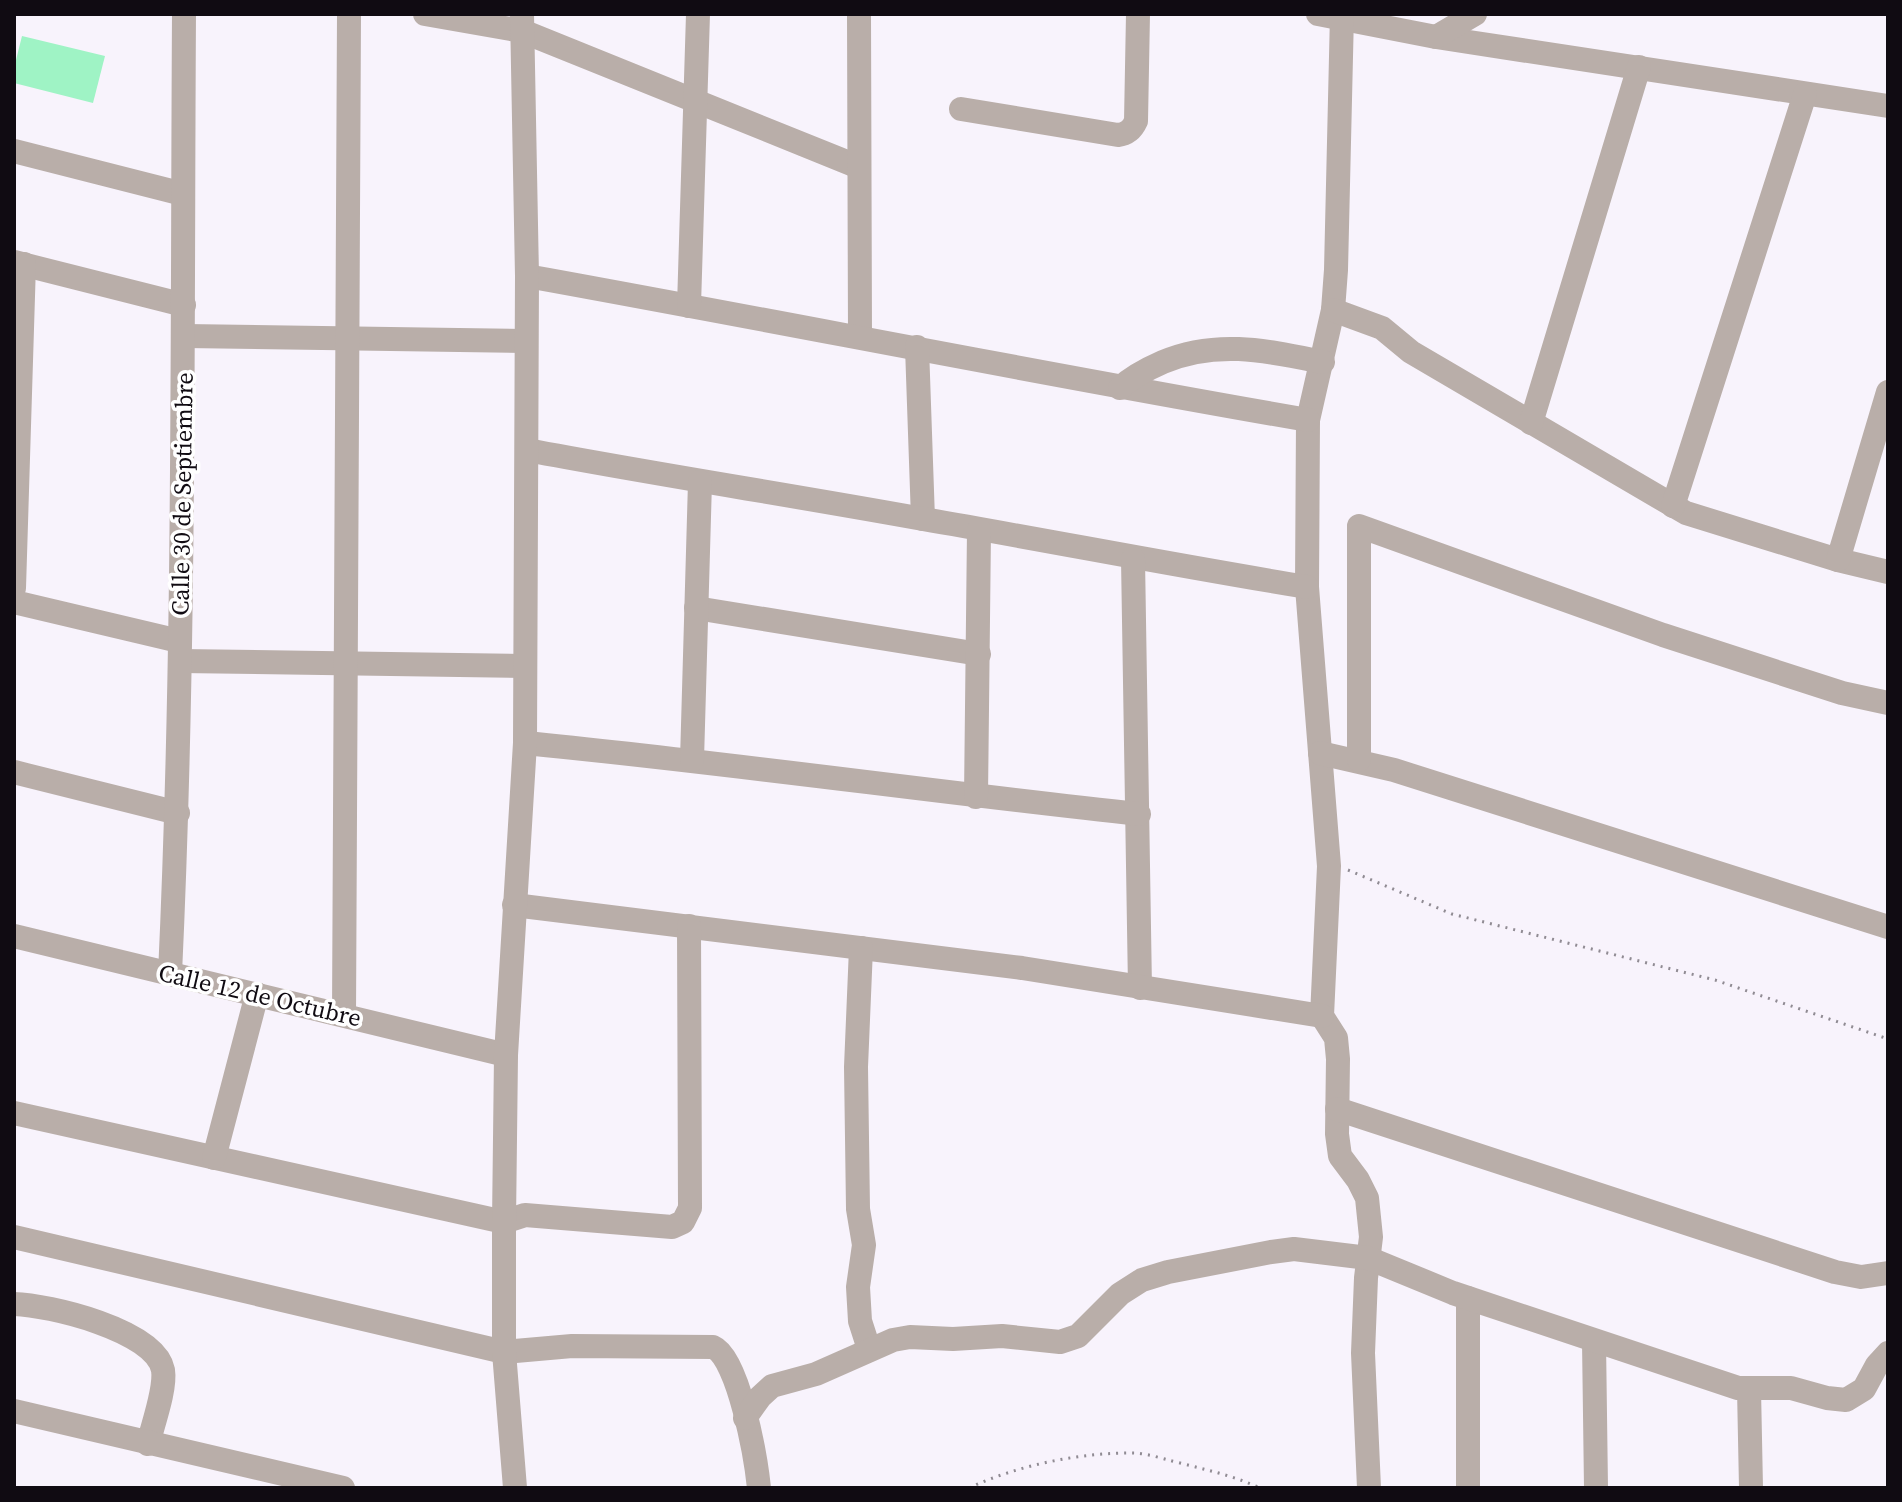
<svg xmlns="http://www.w3.org/2000/svg" width="1902" height="1502" font-family="'Source Serif 4',serif">
	<style>
		.green { fill: #9ff3c5 }
		.lines { fill: none; stroke-linecap: round; stroke-linejoin: round }
		.path { stroke: #908b93; stroke-width: 3; stroke-dasharray: 2 6; stroke-linecap: butt }
		.minor { stroke: #b9aea9; stroke-width: 24 }
		.labels { text-anchor: middle; dominant-baseline: central; stroke-width: 7; stroke-linejoin: round; paint-order: stroke }
		.street-label { font-size: 24px; fill: #100b12; stroke: #fff }
	</style>
	<rect width="100%" height="100%" fill="#f8f3fc"/>
	<path class="green" d="M22,36L105,56L93,103L14,83V68Z"/>
	<g class="lines">
		<g class="path">
			<path d="M1348,870L1452,914L1715,980L1888,1039"/>
			<path d="M969,1488C1018,1465 1082,1452 1136,1453C1148,1454 1161,1458 1172,1461C1203,1469 1232,1475 1260,1488"/>
		</g>
		<g class="minor">
			<path d="M425,14L522,31L859,167"/>
			<path d="M859,14L860,337"/>
			<path d="M1318,14L1436,37L1888,106"/>
			<path d="M1342,14L1336,270L1333,310L1308,420L1307,587L1329,866L1322,1016L1336,1038L1338,1059L1337,1134L1340,1156L1358,1180L1367,1198L1371,1237L1366,1278L1363,1353L1369,1488"/>
			<path d="M1436,37L1475,14"/>
			<path d="M961,109L1118,135C1127,134 1132,130 1136,121L1138,14"/>
			<path d="M14,151L183,194"/>
			<path d="M14,262L184,305"/>
			<path d="M527,276C787,323 1047,375 1308,420"/>
			<path d="M689,306L698,14"/>
			<path d="M1333,310L1382,328L1411,352L1686,513L1838,560L1888,572"/>
			<path d="M185,336L526,341"/>
			<path d="M917,347L923,519"/>
			<path d="M1120,388C1133,376 1147,369 1163,362C1217,339 1268,351 1323,362"/>
			<path d="M1531,423L1639,67"/>
			<path d="M527,450C659,475 791,495 923,519C1051,541 1178,566 1307,587"/>
			<path d="M1673,506L1805,94"/>
			<path d="M1133,559L1140,988"/>
			<path d="M1838,560L1888,392"/>
			<path d="M14,588L24,264"/>
			<path d="M14,602L179,641"/>
			<path d="M696,608L979,654"/>
			<path d="M180,661L525,666"/>
			<path d="M525,743C730,763 934,792 1139,814"/>
			<path d="M1320,753L1394,770L1888,927"/>
			<path d="M692,760L700,482"/>
			<path d="M1359,760V526L1663,635L1842,693L1888,703"/>
			<path d="M14,772L178,813"/>
			<path d="M976,797L979,530"/>
			<path d="M514,905L1022,968L1322,1016"/>
			<path d="M14,936L506,1055"/>
			<path d="M861,948L856,1067L858,1209L864,1245L858,1287L860,1321L869,1349"/>
			<path d="M170,974C185,654 182,334 184,14"/>
			<path d="M344,1015L349,14"/>
			<path d="M1337,1109L1835,1272L1861,1277L1888,1273"/>
			<path d="M14,1113L504,1222L525,1215L672,1227L683,1222L690,1208L689,926"/>
			<path d="M214,1158L257,994"/>
			<path d="M14,1237L504,1352L572,1346L713,1347C739,1358 756,1459 759,1488"/>
			<path d="M1468,1298V1488"/>
			<path d="M14,1304C49,1305 155,1330 163,1370C166,1389 153,1424 148,1444"/>
			<path d="M1594,1341L1596,1488"/>
			<path d="M1749,1389L1751,1488"/>
			<path d="M14,1411L343,1488"/>
			<path d="M745,1418L760,1397L772,1386L816,1374L893,1340L910,1337L953,1339L1002,1336L1060,1342L1078,1336L1120,1294L1142,1280L1168,1272L1271,1252L1294,1249L1368,1258L1453,1293L1738,1388H1791L1827,1398L1846,1400L1864,1389L1877,1365L1888,1353"/>
			<path d="M515,1488L504,1352V1222L506,1055L525,743L527,276L522,14"/>
		</g>
	</g>
	<g class="labels">
		<g class="street-label">
			<text transform="translate(182 494) rotate(-89)">Calle 30 de Septiembre</text>
			<text transform="translate(260 995) rotate(13)">Calle 12 de Octubre</text>
		</g>
	</g>
	<rect width="1902" height="1502" fill="none" stroke="#100b12" stroke-width="32"/>
</svg>
